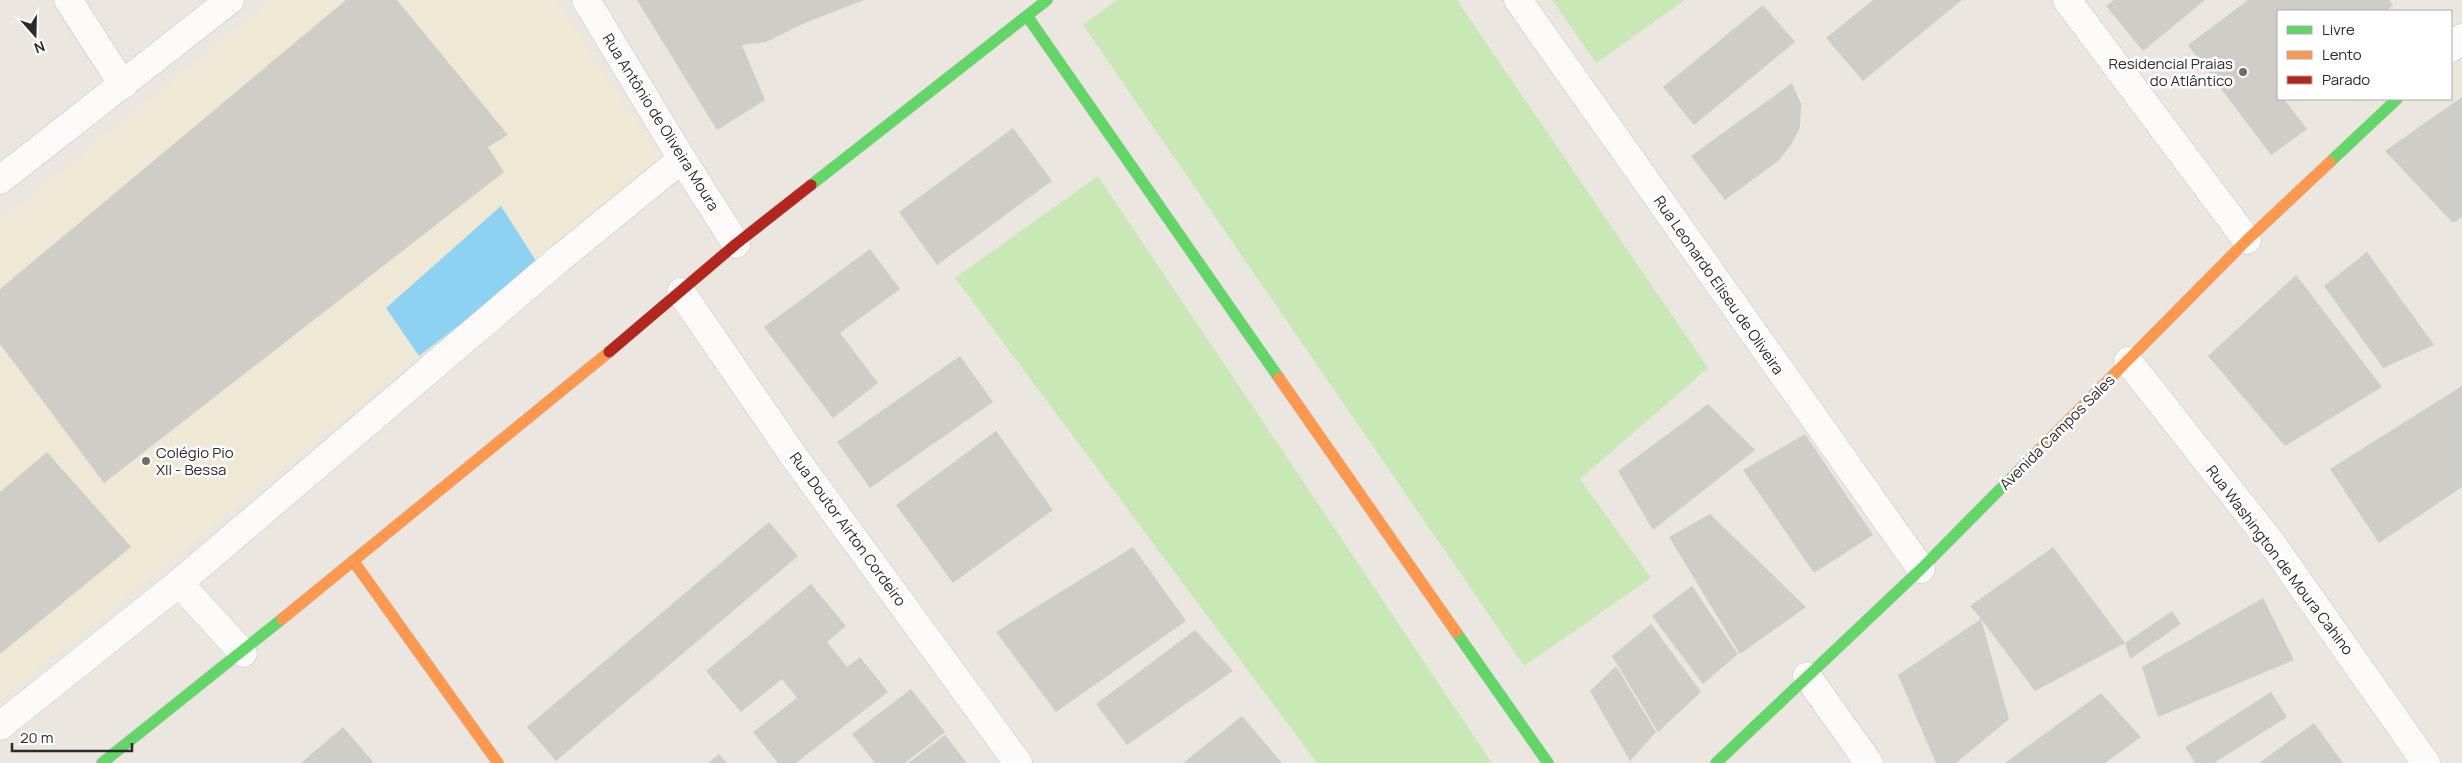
<svg xmlns="http://www.w3.org/2000/svg" width="2462" height="763" font-family="Manrope,sans-serif">
	<style>
		.education { fill: #efe8d4 }
		.green { fill: #c8e9b6 }
		.water { fill: #8dd2f3 }
		.building { fill: #cfcdc8 }
		.lines { fill: none; stroke-linecap: round; stroke-linejoin: round }
		.street-casing { stroke: #c8c6c6; stroke-width: 29 }
		.fast-casing { stroke: #c8c6c6; stroke-width: 12 }
		.slow-casing { stroke: #c8c6c6; stroke-width: 12 }
		.jam-casing { stroke: #c8c6c6; stroke-width: 12 }
		.street { stroke: #fcfbfa; stroke-width: 28 }
		.fast { stroke: #63d668; stroke-width: 11 }
		.slow { stroke: #ff974d; stroke-width: 11 }
		.jam { stroke: #b3261e; stroke-width: 11 }
		.poi-dot { fill: #6e6d6a; stroke: #fff; stroke-width: 2 }
		.labels { text-anchor: middle; dominant-baseline: central; stroke-width: 5; stroke-linejoin: round; paint-order: stroke }
		.poi-label { font-size: 15px; fill: #2b2b2b; stroke: #fff; text-anchor: end }
		.street-label { font-size: 15px; fill: #2b2b2b; stroke: #fff }
	</style>
	<rect width="100%" height="100%" fill="#ebe7e0"/>
	<path class="education" d="M272,0H556L661,159L0,700V222Z"/>
	<g class="green">
		<path d="M1117,0H1457L1708,368L1580,479L1651,578L1524,666L1083,25Z"/>
		<path d="M1552,0H1685L1596,63Z"/>
		<path d="M1098,176L1492,763H1317L955,278Z"/>
	</g>
	<path class="water" d="M501,206L538,264L419,356L386,308Z"/>
	<g class="building">
		<path d="M346,0H397L508,135L488,147L504,172L104,483L0,344V289Z"/>
		<path d="M637,0H864L800,25L766,42L742,45L765,100L717,130Z"/>
		<path d="M1873,0H1962L1863,81L1826,38Z"/>
		<path d="M2114,0H2205L2143,51L2106,6Z"/>
		<path d="M2248,0H2389L2393,5L2386,11H2278V99H2284L2307,129L2271,155L2188,45Z"/>
		<path d="M1763,5L1795,42L1694,125L1663,87Z"/>
		<path d="M1792,83L1801,104L1800,128L1791,145L1778,161L1725,200L1691,156Z"/>
		<path d="M2462,97V217L2453,223L2385,151Z"/>
		<path d="M1013,128L1052,181L937,265L899,212Z"/>
		<path d="M870,249L900,289L840,333L878,383L833,418L764,327Z"/>
		<path d="M2367,252L2434,345L2383,368L2324,286Z"/>
		<path d="M2296,275L2382,387L2285,446L2208,356Z"/>
		<path d="M960,356L993,402L870,488L837,442Z"/>
		<path d="M2462,386V487L2379,543L2330,469Z"/>
		<path d="M1708,404L1755,450L1653,530L1618,471Z"/>
		<path d="M996,431L1053,510L953,583L896,505Z"/>
		<path d="M1805,434L1873,535L1814,573L1743,470Z"/>
		<path d="M47,452L131,547L0,654V492Z"/>
		<path d="M1710,514L1806,607L1740,654L1669,537Z"/>
		<path d="M769,522L798,556L556,761L527,727Z"/>
		<path d="M1133,547L1186,621L1056,712L996,632Z"/>
		<path d="M2053,547L2125,643L2172,611L2181,624L2130,659L2125,643L2035,691L1981,619L2009,719L1956,763H1936L1898,675L1981,619L1970,606Z"/>
		<path d="M811,584L846,626L827,642L847,667L860,657L888,692L796,763H778L753,732L797,698L782,679L741,712L706,671Z"/>
		<path d="M1692,586L1738,654L1703,684L1652,616Z"/>
		<path d="M2263,598L2294,660L2158,717L2142,667Z"/>
		<path d="M1651,624L1701,692L1658,732L1612,656Z"/>
		<path d="M1195,630L1233,671L1127,745L1096,704Z"/>
		<path d="M1616,666L1656,732L1630,761L1590,691Z"/>
		<path d="M911,689L945,732L905,763H875L852,734Z"/>
		<path d="M2271,692L2287,717L2214,763H2195L2185,747Z"/>
		<path d="M2101,693L2141,737L2105,763H2005Z"/>
		<path d="M1242,716L1282,763H1183Z"/>
		<path d="M2314,723L2343,763H2259Z"/>
		<path d="M343,727L374,763H301Z"/>
		<path d="M945,735L967,763H908Z"/>
		<path d="M719,754L727,763H708Z"/>
	</g>
	<g class="lines">
		<g class="street-casing">
			<g id="street">
				<path d="M68,0L123,85"/>
				<path d="M586,0L682,159L736,244"/>
				<path d="M1518,0L1921,569"/>
				<path d="M2067,0L2247,240"/>
				<path d="M2451,48L2462,38"/>
				<path d="M0,180L230,0"/>
				<path d="M681,292L795,458L1018,763"/>
				<path d="M2128,361L2273,545L2426,763"/>
				<path d="M179,583L243,653"/>
				<path d="M1807,676L1869,763"/>
				<path d="M0,726L179,583L559,259L682,159"/>
			</g>
		</g>
		<g class="fast-casing">
			<g id="fast">
				<path d="M1027,16L1279,378"/>
				<path d="M2330,162L2397,99"/>
				<path d="M811,185L1047,0"/>
				<path d="M1456,632L1548,763"/>
				<path d="M102,763L282,619"/>
				<path d="M1716,763L1921,569L2037,452"/>
			</g>
		</g>
		<g class="slow-casing">
			<g id="slow">
				<path d="M1279,378L1456,632"/>
				<path d="M2037,452L2247,240L2330,162"/>
				<path d="M354,562L498,763"/>
				<path d="M282,619L609,352"/>
			</g>
		</g>
		<g class="jam-casing">
			<path id="jam" d="M609,352L736,244L811,185"/>
		</g>
		<use href="#street" class="street"/>
		<use href="#fast" class="fast"/>
		<use href="#slow" class="slow"/>
		<use href="#jam" class="jam"/>
	</g>
	<g class="poi-dot">
		<circle cx="2243" cy="72" r="5"/>
		<circle cx="146" cy="461" r="5"/>
	</g>
	<g class="labels">
		<g class="poi-label">
			<text x="2233" y="63">Residencial Praias<tspan x="2233" dy="17">do Atlântico</tspan></text>
			<text x="156" y="452" text-anchor="start">Colégio Pio<tspan x="156" dy="17">XII - Bessa</tspan></text>
		</g>
		<g class="street-label">
			<text transform="translate(661 122) rotate(58)">Rua Antônio de Oliveira Moura</text>
			<text transform="translate(1719 285) rotate(55)">Rua Leonardo Eliseu de Oliveira</text>
			<text transform="translate(2057 432) rotate(-45)">Avenida Campos Sales</text>
			<text transform="translate(848 529) rotate(54)">Rua Doutor Airton Cordeiro</text>
			<text transform="translate(2280 560) rotate(53)">Rua Washington de Moura Cahino</text>
		</g>
	</g>
	<rect x="2277" y="10" width="175" height="90" fill="#ffffff" stroke="#aaaaaa"/>
	<rect x="2287" y="26" width="25" height="8" fill="#63d668" stroke="#aaaaaa"/>
	<text x="2322" y="35" font-size="15" fill="#2b2b2b">Livre</text>
	<rect x="2287" y="51" width="25" height="8" fill="#ff974d" stroke="#aaaaaa"/>
	<text x="2322" y="60" font-size="15" fill="#2b2b2b">Lento</text>
	<rect x="2287" y="76" width="25" height="8" fill="#b3261e" stroke="#aaaaaa"/>
	<text x="2322" y="85" font-size="15" fill="#2b2b2b">Parado</text>
	<g transform="translate(35 35) rotate(160)" stroke="#ffffff" stroke-width="4" paint-order="stroke">
	<path d="M0-4L9 19L0 12L-9 19Z" fill="#2b2b2b"/>
	<text y="-8" font-size="14" font-weight="bold" text-anchor="middle" fill="#2b2b2b">N</text>
	</g>
	<path d="M12 743v8h120v-8" fill="none" stroke="#2b2b2b" stroke-width="2.5"/>
	<text x="20" y="743" font-size="15" fill="#2b2b2b" stroke="#ffffff" stroke-width="4" paint-order="stroke">20 m</text>
</svg>
